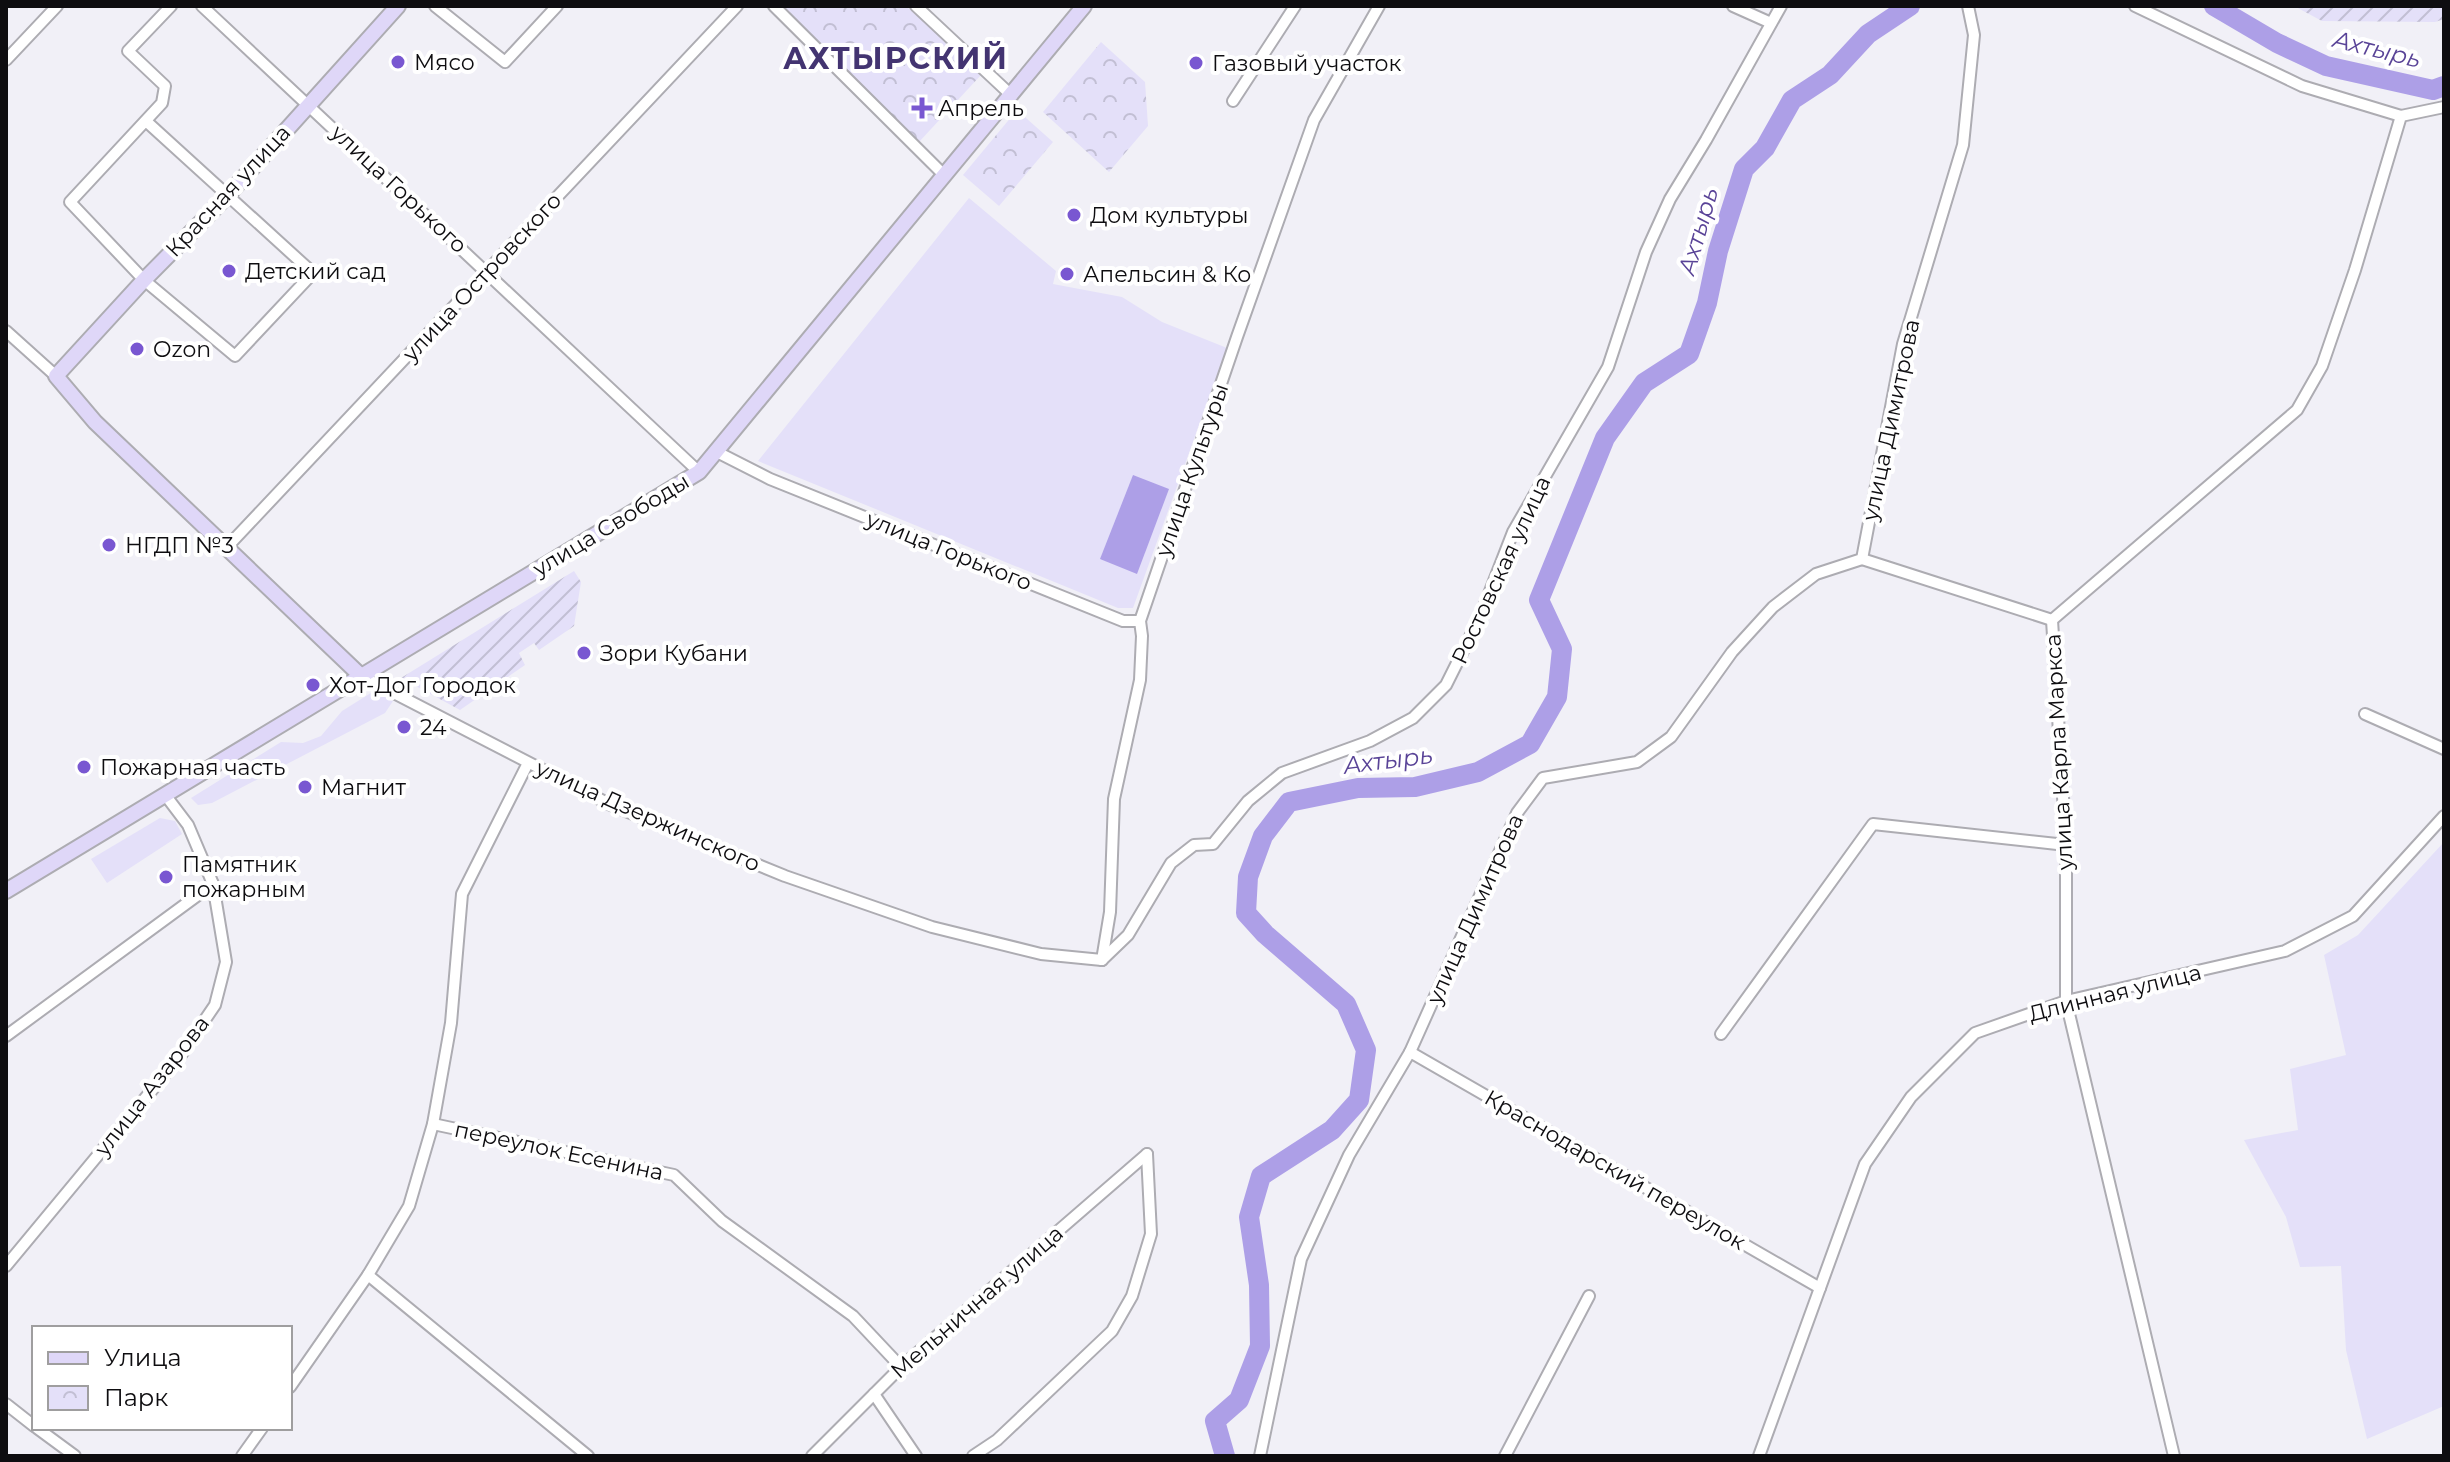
<svg xmlns="http://www.w3.org/2000/svg" width="2450" height="1462" font-family="Montserrat,sans-serif">
	<style>
		.grass { fill: #e4e0f9 }
		.park { fill: url(#park-crowns) }
		.garden { fill: url(#garden-furrows) }
		.water { fill: #ad9fe7 }
		.lines { fill: none; stroke-linecap: round; stroke-linejoin: round }
		.river { stroke: #ad9fe7; stroke-width: 20 }
		.street-casing { stroke: #adacb2; stroke-width: 14 }
		.secondary-casing { stroke: #adacb2; stroke-width: 18 }
		.street { stroke: #fff; stroke-width: 10 }
		.secondary { stroke: #dfd7f8; stroke-width: 14 }
		.poi-dot { fill: #7957d1; stroke: #fff; stroke-width: 3 }
		.labels { text-anchor: middle; dominant-baseline: central; stroke-width: 8; stroke-linejoin: round; paint-order: stroke }
		.poi-label { font-size: 22px; fill: #0e0d10; stroke: #fff; text-anchor: start }
		.street-label { font-size: 22px; fill: #0e0d10; stroke: #fff }
		.water-label { font-size: 24px; font-style: italic; fill: #594397; stroke: #fff }
		.district-label { font-size: 30px; font-weight: bold; letter-spacing: 2px; fill: #433471; stroke: #fff }
	</style>
	<defs>
		<pattern id="park-crowns" width="20" height="18" patternUnits="userSpaceOnUse" patternTransform="scale(2)"><rect width="20" height="18" fill="#e4e0f9"/><path d="M2 6a3 3 0 1 1 6 0M12 15a3 3 0 1 1 6 0" fill="none" stroke="#c2bfd4"/></pattern>
		<pattern id="garden-furrows" width="10" height="10" patternUnits="userSpaceOnUse" patternTransform="scale(2)"><rect width="10" height="10" fill="#e4e0f9"/><path d="M-1 1l2-2M0 10L10 0M9 11l2-2" fill="none" stroke="#c2bfd4"/></pattern>
	</defs>
	<rect width="100%" height="100%" fill="#f1f0f7"/>
	<g class="grass">
		<path d="M969,198L1056,271L1053,284L1122,297L1162,322L1227,348L1133,608H1118L758,461Z"/>
		<path d="M374,691L393,701L385,713L212,803L198,805L191,798L281,742L303,743L321,736L342,711Z"/>
		<path d="M160,818L175,821L182,834L107,883L91,859Z"/>
		<path d="M2444,842V1406L2367,1439L2346,1350L2341,1266L2300,1267L2286,1217L2244,1140L2298,1130L2290,1069L2346,1055L2324,955L2358,935Z"/>
	</g>
	<g class="park">
		<path d="M778,6H906L981,75L919,142Z"/>
		<path d="M1101,42L1145,82L1148,126L1109,172L1043,112Z"/>
		<path d="M1017,110L1053,142L999,206L963,175Z"/>
	</g>
	<g class="garden">
		<path d="M2294,6H2444V19L2435,22L2322,21Z"/>
		<path d="M574,571L581,582L574,626L539,650L534,643L519,653L525,665L460,710L401,678Z"/>
	</g>
	<path class="water" d="M1133,475L1169,489L1137,574L1100,559Z"/>
	<g class="lines">
		<g class="river">
			<path d="M2214,6L2277,43L2326,66L2433,90L2444,86"/>
			<path d="M1225,1456L1215,1421L1239,1400L1260,1346L1259,1285L1249,1217L1261,1176L1332,1130L1359,1100L1366,1050L1346,1004L1265,934L1246,913L1248,877L1263,836L1289,802L1358,788L1415,787L1478,772L1530,744L1557,697L1562,649L1539,600L1605,438L1644,383L1689,354L1707,303L1718,251L1744,169L1765,148L1792,100L1830,75L1868,34L1910,6"/>
		</g>
		<g class="street-casing">
			<g id="street">
				<path d="M202,6L699,472"/>
				<path d="M435,6L505,62L557,6"/>
				<path d="M774,6L943,174"/>
				<path d="M916,6L1010,94"/>
				<path d="M1733,6L1771,23"/>
				<path d="M2135,6L2302,86L2401,116"/>
				<path d="M6,60L57,6"/>
				<path d="M1233,101L1295,6"/>
				<path d="M147,122L313,273L235,356L144,280L70,202L162,103L165,86L128,51L171,6"/>
				<path d="M6,331L56,376"/>
				<path d="M717,452L770,479L1123,621H1140"/>
				<path d="M227,547L737,6"/>
				<path d="M1862,559L2052,620"/>
				<path d="M361,676L611,805L785,876L932,927L1041,954L1102,960"/>
				<path d="M2365,714L2444,749"/>
				<path d="M1102,960L1128,935L1171,863L1194,845L1213,844L1248,801L1282,773L1370,741L1413,718L1446,685L1480,617L1513,532L1608,367L1646,252L1670,199L1706,140L1781,6"/>
				<path d="M1102,960L1110,912L1114,799L1140,680L1142,636L1140,621L1237,337L1314,120L1379,6"/>
				<path d="M1721,1034L1873,824L2066,845"/>
				<path d="M6,1036L213,884"/>
				<path d="M1410,1052L1820,1288"/>
				<path d="M433,1124L674,1175L722,1221L853,1316L901,1367"/>
				<path d="M6,1266L181,1055L215,1005L226,962L213,884L188,825L166,796"/>
				<path d="M368,1275L588,1456"/>
				<path d="M290,1387L368,1275L409,1206L433,1124L451,1023L462,894L528,763"/>
				<path d="M874,1394L916,1456"/>
				<path d="M6,1404L34,1426"/>
				<path d="M37,1428L75,1456"/>
				<path d="M242,1456L262,1428"/>
				<path d="M812,1456L901,1367L1147,1154"/>
				<path d="M973,1456L997,1440L1112,1331L1132,1296L1151,1234L1147,1154"/>
				<path d="M1260,1456L1301,1259L1349,1155L1410,1052L1517,813L1543,778L1637,762L1671,737L1732,652L1773,607L1816,574L1862,559L1903,344L1963,145L1974,35L1968,6"/>
				<path d="M1505,1456L1589,1296"/>
				<path d="M1759,1456L1865,1164L1911,1097L1975,1033L2066,1001L2285,951L2353,916L2444,816"/>
				<path d="M2174,1456L2066,1001V845L2052,620L2297,410L2322,366L2355,270L2401,116L2444,107"/>
			</g>
		</g>
		<g class="secondary-casing">
			<g id="secondary">
				<path d="M361,676L95,422L56,376L144,280L227,196L398,6"/>
				<path d="M6,891L699,472L1084,6"/>
			</g>
		</g>
		<use href="#street" class="street"/>
		<use href="#secondary" class="secondary"/>
	</g>
	<g class="poi-dot">
		<circle cx="398" cy="62" r="8"/>
		<circle cx="1196" cy="63" r="8"/>
		<path d="M918 96h8v8h8v8h-8v8h-8v-8h-8v-8h8z"/>
		<circle cx="1074" cy="215" r="8"/>
		<circle cx="229" cy="271" r="8"/>
		<circle cx="1067" cy="274" r="8"/>
		<circle cx="137" cy="349" r="8"/>
		<circle cx="109" cy="545" r="8"/>
		<circle cx="584" cy="653" r="8"/>
		<circle cx="313" cy="685" r="8"/>
		<circle cx="404" cy="727" r="8"/>
		<circle cx="84" cy="767" r="8"/>
		<circle cx="305" cy="787" r="8"/>
		<circle cx="166" cy="877" r="8"/>
	</g>
	<g class="labels">
		<g class="poi-label">
			<text x="414" y="62">Мясо</text>
			<text x="1212" y="63">Газовый участок</text>
			<text x="938" y="108">Апрель</text>
			<text x="1090" y="215">Дом культуры</text>
			<text x="245" y="271">Детский сад</text>
			<text x="1083" y="274">Апельсин &amp; Ко</text>
			<text x="153" y="349">Ozon</text>
			<text x="125" y="545">НГДП №3</text>
			<text x="600" y="653">Зори Кубани</text>
			<text x="329" y="685">Хот-Дог Городок</text>
			<text x="420" y="727">24</text>
			<text x="100" y="767">Пожарная часть</text>
			<text x="321" y="787">Магнит</text>
			<text x="182" y="864">Памятник<tspan x="182" dy="25">пожарным</tspan></text>
		</g>
		<g class="street-label">
			<text transform="translate(399 189) rotate(43)">улица Горького</text>
			<text transform="translate(228 191) rotate(-47)">Красная улица</text>
			<text transform="translate(482 277) rotate(-47)">улица Островского</text>
			<text transform="translate(1891 420) rotate(-78)">улица Димитрова</text>
			<text transform="translate(1192 470) rotate(-71)">улица Культуры</text>
			<text transform="translate(611 525) rotate(-31)">улица Свободы</text>
			<text transform="translate(949 551) rotate(22)">улица Горького</text>
			<text transform="translate(1501 570) rotate(-65)">Ростовская улица</text>
			<text transform="translate(2059 752) rotate(-93)">улица Карла Маркса</text>
			<text transform="translate(648 816) rotate(24)">улица Дзержинского</text>
			<text transform="translate(1475 909) rotate(-66)">улица Димитрова</text>
			<text transform="translate(2115 993) rotate(-14)">Длинная улица</text>
			<text transform="translate(152 1086) rotate(-52)">улица Азарова</text>
			<text transform="translate(559 1151) rotate(12)">переулок Есенина</text>
			<text transform="translate(1615 1170) rotate(30)">Краснодарский переулок</text>
			<text transform="translate(977 1302) rotate(-41)">Мельничная улица</text>
		</g>
		<g class="water-label">
			<text transform="translate(2377 49) rotate(14)">Ахтырь</text>
			<text transform="translate(1698 231) rotate(-74)">Ахтырь</text>
			<text transform="translate(1388 760) rotate(-7)">Ахтырь</text>
		</g>
		<g class="district-label">
			<text x="896" y="58">АХТЫРСКИЙ</text>
		</g>
	</g>
	<rect width="2450" height="1462" fill="none" stroke="#0e0d10" stroke-width="16"/>
	<rect x="32" y="1326" width="260" height="104" fill="#ffffff" stroke="#9f9e9f" stroke-width="2"/>
	<rect x="48" y="1352" width="40" height="12" fill="#dfd7f8" stroke="#9f9e9f" stroke-width="2"/>
	<text x="104" y="1366" font-size="24" fill="#0e0d10">Улица</text>
	<rect x="48" y="1386" width="40" height="24" fill="url(#park-crowns)" stroke="#9f9e9f" stroke-width="2"/>
	<text x="104" y="1406" font-size="24" fill="#0e0d10">Парк</text>
</svg>
